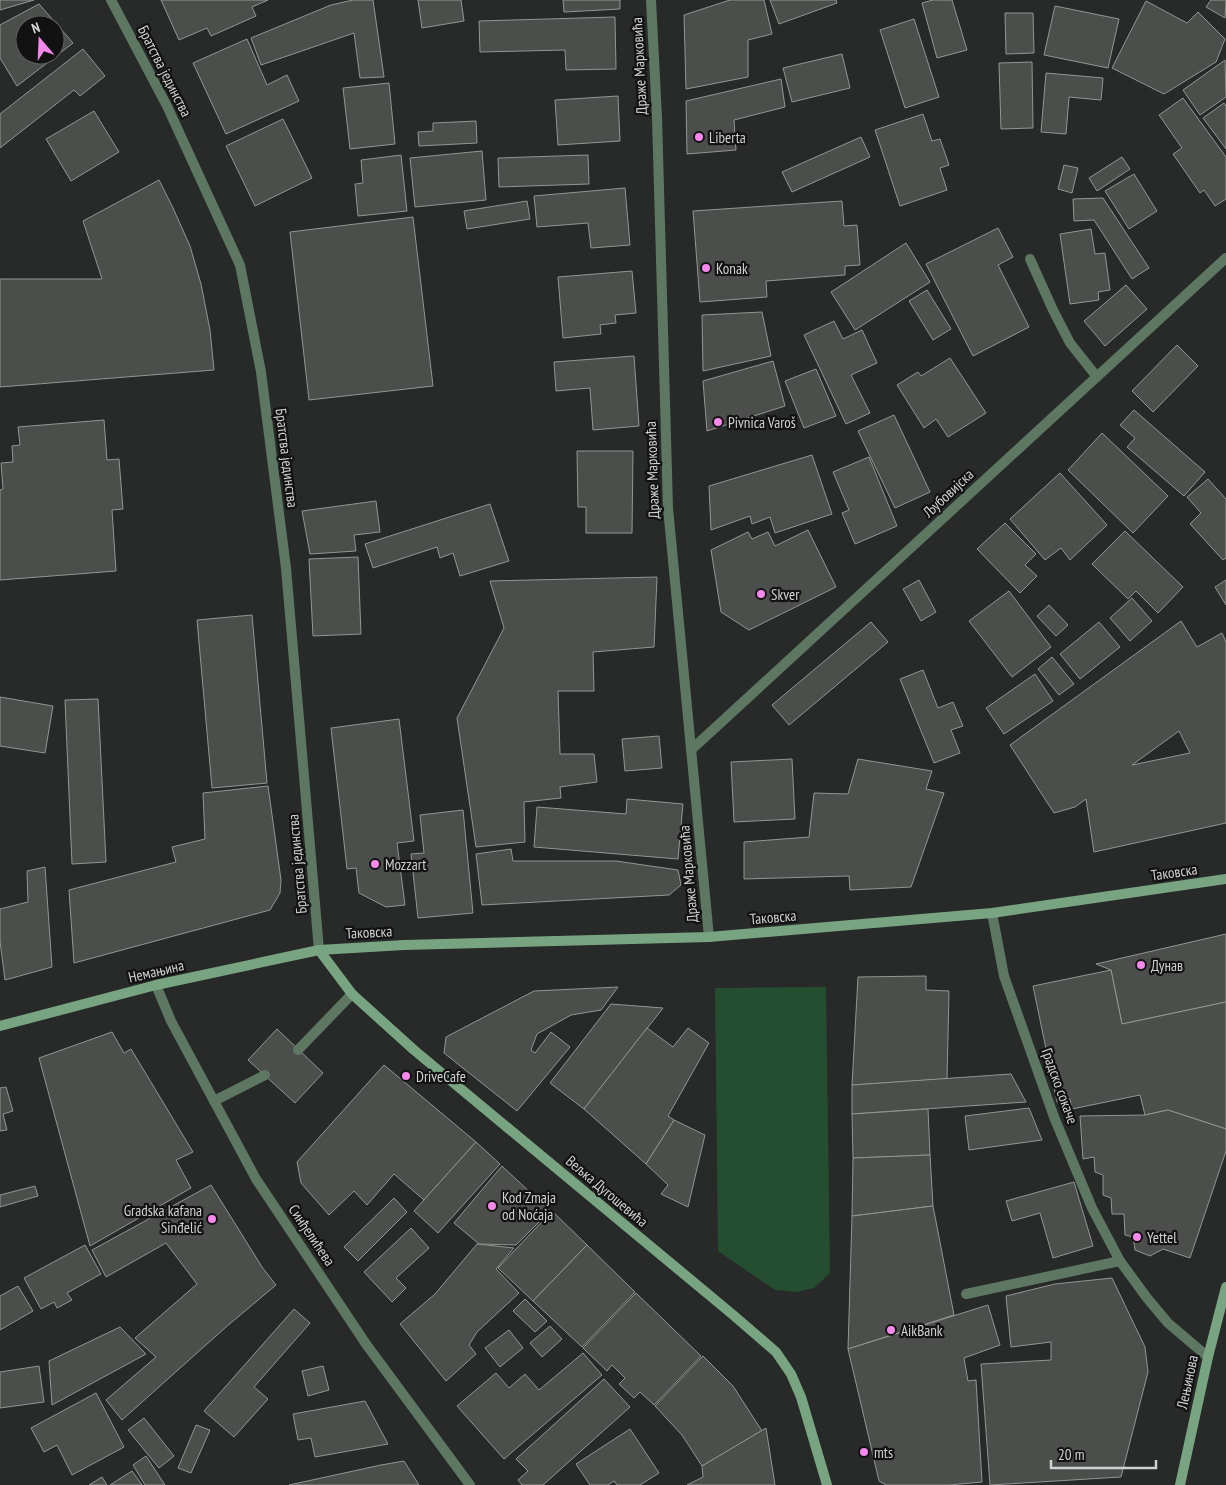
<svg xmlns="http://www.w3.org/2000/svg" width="1226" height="1485" font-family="'PT Sans Narrow',sans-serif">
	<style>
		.green { fill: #254d2f }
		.building { fill: #4c4e4c; stroke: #939693; fill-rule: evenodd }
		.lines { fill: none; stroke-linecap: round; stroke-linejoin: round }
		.lane { stroke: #5d7762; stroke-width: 10 }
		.street { stroke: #5d7762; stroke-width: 10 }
		.secondary { stroke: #79a482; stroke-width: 10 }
		.poi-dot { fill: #f688ec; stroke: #111211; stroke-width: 2 }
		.labels { text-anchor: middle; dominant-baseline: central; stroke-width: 4.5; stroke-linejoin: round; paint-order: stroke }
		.street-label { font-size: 15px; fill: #d0d2d1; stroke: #111211 }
		.poi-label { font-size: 15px; fill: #d0d2d1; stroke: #111211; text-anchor: start }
	</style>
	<rect width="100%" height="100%" fill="#272a28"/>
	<path class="green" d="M826,987L830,1273L814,1288L797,1292L775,1290L718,1251L715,988Z"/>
	<g class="building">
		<path d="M0,0H34L0,10Z"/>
		<path d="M161,0H268L252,7L256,16L211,36L207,28L179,40Z"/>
		<path d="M353,0H373L384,77L360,78L354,33L261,65L251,38L331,5Z"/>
		<path d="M418,0H461L464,21L422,28Z"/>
		<path d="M563,0H620V9L564,12Z"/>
		<path d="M730,0H764L772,34L748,40V77L686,89L684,15Z"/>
		<path d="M770,0H836L837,3L779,24Z"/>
		<path d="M933,0H952L967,50L937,58L922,3Z"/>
		<path d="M1211,0H1226L1225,18L1206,7Z"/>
		<path d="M1146,1L1187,23L1198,12L1225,39L1216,62L1164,94L1112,68Z"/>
		<path d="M39,4L73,43L17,86L0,58V25ZM25,25H55V55H25Z"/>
		<path d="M1055,6L1119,19L1108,68L1044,55Z"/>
		<path d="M1005,13H1033L1034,53L1006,54Z"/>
		<path d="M615,17L616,69L566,70L565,50L480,52L479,21Z"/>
		<path d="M914,19L939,97L905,108L880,30Z"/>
		<path d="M247,39L267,85L287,75L299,101L226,134L193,63Z"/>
		<path d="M83,49L105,76L80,96L74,90L0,148V114Z"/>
		<path d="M842,54L850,88L792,102L783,68Z"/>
		<path d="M1225,60L1226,97L1200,115L1183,90Z"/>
		<path d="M1032,62L1033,128L1001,129L999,63Z"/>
		<path d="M1046,73L1103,78L1101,100L1069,97L1066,134L1041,132Z"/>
		<path d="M781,79L785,107L734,120L736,150L687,154L686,101Z"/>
		<path d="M389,83L395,144L350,149L343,88Z"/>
		<path d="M618,96L620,141L558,145L555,100Z"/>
		<path d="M1183,98L1226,157V199L1215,206L1204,190L1200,193L1173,154L1182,148L1159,115Z"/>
		<path d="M1224,103L1226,106V149L1203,118Z"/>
		<path d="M94,111L119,152L71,181L46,139Z"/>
		<path d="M923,114L932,141L940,139L949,165L940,168L947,190L900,206L875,130Z"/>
		<path d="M283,119L312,178L255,206L226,146Z"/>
		<path d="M476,121L477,143L419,146L418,132L433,131V123Z"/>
		<path d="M861,137L870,157L792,192L782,172Z"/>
		<path d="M482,151L486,200L415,207L410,158Z"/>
		<path d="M401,155L407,211L358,216L355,184L363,183L361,160Z"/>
		<path d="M588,155L589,184L499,187L498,158Z"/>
		<path d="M1122,157L1130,169L1097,191L1089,178Z"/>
		<path d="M1064,165L1078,168L1072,193L1058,189Z"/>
		<path d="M1134,174L1157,211L1129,229L1105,191Z"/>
		<path d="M159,180L173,208L190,246L201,284L210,330L214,370L0,387V279H102L83,221Z"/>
		<path d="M625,188L630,245L591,248L588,223L537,227L534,196Z"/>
		<path d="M1103,198L1149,268L1132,279L1094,220L1074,221L1073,199Z"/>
		<path d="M527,201L530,219L467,229L464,211Z"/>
		<path d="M842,201L844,226L857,225L860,265L845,266V275L766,281L767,297L700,302L693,211Z"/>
		<path d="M413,217L433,386L309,400L290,232Z"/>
		<path d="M998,228L1013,257L998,265L1029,327L973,356L926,264Z"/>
		<path d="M1091,229L1095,254L1105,253L1110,290L1098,292L1099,300L1070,304L1060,234Z"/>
		<path d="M906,243L930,282L855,330L831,292Z"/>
		<path d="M632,271L636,313L615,315L616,323L600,325L601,334L563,338L558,277Z"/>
		<path d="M1126,285L1147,309L1105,346L1084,321Z"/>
		<path d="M927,290L951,329L933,340L909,301Z"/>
		<path d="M762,312L771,356L703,371L702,315Z"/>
		<path d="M834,321L843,339L862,330L877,363L851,375L870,413L846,424L804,335Z"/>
		<path d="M1177,345L1198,366L1153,412L1132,391Z"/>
		<path d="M634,356L639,426L593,430L590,388L556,391L554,362Z"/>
		<path d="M950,358L986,413L948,437L936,419L924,428L897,385L918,372L921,376Z"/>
		<path d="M773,361L785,406L707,431L703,381Z"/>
		<path d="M816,369L836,416L804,428L785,381Z"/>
		<path d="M1134,410L1205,472L1184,496L1127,447L1135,438L1120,425Z"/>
		<path d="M894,415L930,492L895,508L858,431Z"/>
		<path d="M104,420L107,460L119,459L123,509L112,510L116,571L0,580V490L3,489L1,463L13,462L12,446L20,445L18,427Z"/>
		<path d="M1102,433L1168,496L1133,533L1068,470Z"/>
		<path d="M577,451H633L632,533H586V507H578Z"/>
		<path d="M812,455L832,514L775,533L770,517L752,524L750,516L711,530L709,486Z"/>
		<path d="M869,457L897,526L855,544L842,513L849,510L833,472Z"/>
		<path d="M1060,473L1107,525L1070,560L1061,548L1045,560L1010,519Z"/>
		<path d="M1208,479L1226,499V558L1223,560L1190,524L1201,513L1187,497Z"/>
		<path d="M376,501L380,532L354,535L356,551L310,554L302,511Z"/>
		<path d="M490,504L509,561L460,576L453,553L440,558L437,547L373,568L365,544Z"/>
		<path d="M1005,523L1036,554L1025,565L1037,576L1020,593L977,549Z"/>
		<path d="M808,530L836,587L749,630L721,612L711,550L748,532L752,539L768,532L775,546Z"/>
		<path d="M1125,531L1183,587L1158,613L1136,591L1128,599L1092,564Z"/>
		<path d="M358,557L361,634L313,636L309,559Z"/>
		<path d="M657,577L654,647L593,652L594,691H558L560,754H594L597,782L560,787L561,798L524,802L525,842L476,847L457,718L504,628L490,581Z"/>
		<path d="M919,580L936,612L921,621L903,589Z"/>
		<path d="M1226,580V605L1215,587Z"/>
		<path d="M1009,591L1051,647L1012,677L969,621Z"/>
		<path d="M1132,598L1152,621L1130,641L1110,618Z"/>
		<path d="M1049,605L1068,625L1056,636L1037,616Z"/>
		<path d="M252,615L267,783L212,788L197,620Z"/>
		<path d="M1181,621L1197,647L1222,633L1226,642V823L1094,852L1086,799L1075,807L1054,813L1010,745ZM1179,731L1190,753L1132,765Z"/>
		<path d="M871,622L888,642L789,725L772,705Z"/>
		<path d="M1099,622L1120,647L1080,679L1060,654Z"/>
		<path d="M1052,657L1074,684L1059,695L1038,669Z"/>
		<path d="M923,670L938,708L953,702L963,726L951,730L960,753L934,763L900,679Z"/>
		<path d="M1035,674L1053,701L1004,734L986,708Z"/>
		<path d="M0,697L53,706L45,753L0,746Z"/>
		<path d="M98,699L106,862L72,864L65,700Z"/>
		<path d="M399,719L414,841L397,843L405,905L386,907L359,893L356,868L347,869L331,728Z"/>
		<path d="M659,736L662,768L625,771L622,739Z"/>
		<path d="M792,759L795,819L734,822L731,762Z"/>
		<path d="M858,759L932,771L926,789L944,793L911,887L850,890L849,876L744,879V842L809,837L814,793L848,794Z"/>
		<path d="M268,786L281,880L280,893L270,910L74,963L69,890L176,862L172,847L205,839L203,793Z"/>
		<path d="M627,799L683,804L678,859L534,847L537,807L626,814Z"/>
		<path d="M463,810L473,913L418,918L411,854L424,853L420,815Z"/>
		<path d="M511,849L513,861H616L678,870L681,885L669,895L482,905L476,854Z"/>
		<path d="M45,867L52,967L5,980L0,941V909L28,902L27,871Z"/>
		<path d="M1226,934V1002L1122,1024L1111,970L1096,964Z"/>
		<path d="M1111,970L1122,1024L1226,1002V1129L1168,1110L1145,1115L1140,1095L1072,1109L1070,1099L1057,1102L1033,986Z"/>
		<path d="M926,976V990L949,991L947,1079L852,1085L858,977Z"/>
		<path d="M618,987L601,1010L571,1015L537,1034L531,1050L535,1053L551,1032L570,1047L517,1111L444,1053L446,1037L534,991Z"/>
		<path d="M611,1004L663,1008L584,1109L550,1083Z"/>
		<path d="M647,1028L673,1047L688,1028L709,1043L668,1116L674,1120L646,1164L584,1109Z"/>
		<path d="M277,1029L323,1073L295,1103L248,1060Z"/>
		<path d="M112,1032L124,1053L131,1049L193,1152L176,1160L191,1188L90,1246L39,1058Z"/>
		<path d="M384,1065L476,1142L424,1200L394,1174L367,1205L354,1191L329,1215L301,1183L297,1162Z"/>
		<path d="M1011,1074L1026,1102L852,1114V1085Z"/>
		<path d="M6,1087L13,1111L3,1114L7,1130L0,1131V1088Z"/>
		<path d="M1029,1108L1042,1140L969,1150L965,1116Z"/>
		<path d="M928,1109L930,1155L853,1158L852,1114Z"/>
		<path d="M1168,1110L1226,1129V1151L1190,1258L1163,1249L1150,1256L1135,1250L1133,1237L1125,1235L1124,1214H1112L1111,1198L1103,1195V1175L1095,1172L1094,1157L1083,1159L1080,1116L1145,1115Z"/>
		<path d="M674,1120L705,1135L688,1207L661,1194L668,1185L646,1164Z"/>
		<path d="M476,1142L500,1164L438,1233L414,1211Z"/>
		<path d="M930,1155L933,1206L852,1216L853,1158Z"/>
		<path d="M502,1166L550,1211L516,1245L479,1244L454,1223Z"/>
		<path d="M1074,1182L1093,1246L1053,1258L1040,1213L1012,1221L1006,1201Z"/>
		<path d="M211,1185L262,1267L276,1285L226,1327L122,1420L106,1400L156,1357L135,1338L197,1284L166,1243L106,1277L92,1250Z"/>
		<path d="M35,1186L38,1196L0,1207V1195Z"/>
		<path d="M394,1198L407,1212L358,1261L344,1247Z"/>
		<path d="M933,1206L954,1315L848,1349L852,1216Z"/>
		<path d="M552,1211L587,1245L533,1301L498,1268Z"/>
		<path d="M411,1228L429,1248L396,1278L406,1288L392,1302L364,1272Z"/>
		<path d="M477,1244L514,1248L496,1269L519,1293L477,1332L469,1345L476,1354L446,1381L400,1324L435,1294Z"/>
		<path d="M85,1245L101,1274L67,1293L72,1300L57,1308L54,1302L41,1309L24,1278Z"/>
		<path d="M587,1245L635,1292L582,1347L533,1301Z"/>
		<path d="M1112,1278L1145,1347L1148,1372L1121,1477L990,1485L981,1364L1051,1360V1342L1011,1347L1006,1296L1055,1284Z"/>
		<path d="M18,1286L33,1311L0,1330V1296Z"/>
		<path d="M636,1293L701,1356L654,1405L640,1392L634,1398L619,1384L625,1378L612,1365L607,1371L583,1348Z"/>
		<path d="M525,1299L547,1321L535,1332L513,1311Z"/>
		<path d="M988,1305L1000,1345L964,1358L968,1381L976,1380L982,1482L949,1485H886L879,1481L848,1349Z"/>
		<path d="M294,1309L310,1323L254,1387L268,1399L234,1437L204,1411Z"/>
		<path d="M550,1326L562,1339L542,1357L530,1343Z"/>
		<path d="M120,1327L146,1354L52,1405L49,1361Z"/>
		<path d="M509,1330L523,1348L500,1367L485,1348Z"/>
		<path d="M583,1353L602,1375L504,1459L457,1406L496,1373L509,1388L525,1374L539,1390Z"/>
		<path d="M703,1356L733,1386L762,1431L702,1466L682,1435L655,1406Z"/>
		<path d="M39,1366L44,1402L0,1408V1372Z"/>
		<path d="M323,1366L329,1390L308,1396L302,1371Z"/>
		<path d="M604,1379L630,1407L543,1485H522L518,1480L528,1471L516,1459Z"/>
		<path d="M96,1393L124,1447L72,1475L57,1445L44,1452L31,1428Z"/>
		<path d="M365,1401L388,1444L315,1457L311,1438L298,1440L293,1414Z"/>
		<path d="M144,1418L174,1456L159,1468L128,1430Z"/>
		<path d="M196,1425L210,1430L191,1473L178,1468Z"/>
		<path d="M766,1428L775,1485H687L703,1477L702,1466Z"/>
		<path d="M630,1429L659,1473L640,1485H617L614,1481L608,1485H590L576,1464Z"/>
		<path d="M146,1456L165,1485H145L133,1465Z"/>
		<path d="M404,1461L419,1485H289L381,1465Z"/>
		<path d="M132,1471L142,1485H110Z"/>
		<path d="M102,1477L107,1485H89Z"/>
	</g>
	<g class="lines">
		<g class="lane">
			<path d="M1030,259L1053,310L1070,343L1097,377"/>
			<path d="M992,913L1004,976L1054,1117L1092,1208L1120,1261L1147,1298L1168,1323L1208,1357"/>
			<path d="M298,1050L352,994"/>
			<path d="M214,1101L265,1075"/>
			<path d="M966,1294L1120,1261"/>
		</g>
		<g class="street">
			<path d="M111,0L167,106L240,265L261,372L286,568L319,950"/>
			<path d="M651,0L657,117L668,508L709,937"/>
			<path d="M691,750L1226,258"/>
			<path d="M156,985L171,1021L256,1179L366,1344L470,1485"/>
		</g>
		<g class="secondary">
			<path d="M319,950L352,994L414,1050L732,1314L776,1352L791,1374L801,1397L827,1485"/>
			<path d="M0,1026L156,985L319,950L404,945L709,937L992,913L1226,879"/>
			<path d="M1180,1485L1208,1357L1226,1287"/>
		</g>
	</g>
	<g class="poi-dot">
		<circle cx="699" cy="137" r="5"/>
		<circle cx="706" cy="268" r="5"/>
		<circle cx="718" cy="422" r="5"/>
		<circle cx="761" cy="594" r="5"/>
		<circle cx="375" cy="864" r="5"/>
		<circle cx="1141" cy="965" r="5"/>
		<circle cx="406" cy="1076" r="5"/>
		<circle cx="492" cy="1206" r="5"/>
		<circle cx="212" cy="1219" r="5"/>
		<circle cx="1137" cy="1237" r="5"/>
		<circle cx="891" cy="1330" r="5"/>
		<circle cx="864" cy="1452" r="5"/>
	</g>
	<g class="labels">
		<g class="street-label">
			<text transform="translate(639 66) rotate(-93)">Драже Марковића</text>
			<text transform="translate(165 71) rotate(63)">Братства јединства</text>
			<text transform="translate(287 458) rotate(83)">Братства јединства</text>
			<text transform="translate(652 470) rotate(-92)">Драже Марковића</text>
			<text transform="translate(948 493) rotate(-43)">Љубовијска</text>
			<text transform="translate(297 864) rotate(-95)">Братства јединства</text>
			<text transform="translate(1174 872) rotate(-8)">Таковска</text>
			<text transform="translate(688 874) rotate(-95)">Драже Марковића</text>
			<text transform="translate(773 917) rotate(-5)">Таковска</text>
			<text transform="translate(369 932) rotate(-3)">Таковска</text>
			<text transform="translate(156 971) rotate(-13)">Немањина</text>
			<text transform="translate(1060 1086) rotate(70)">Градско сокаче</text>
			<text transform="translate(607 1191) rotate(40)">Вељка Дугошевића</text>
			<text transform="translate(312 1235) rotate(56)">Синђелићева</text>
			<text transform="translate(1187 1382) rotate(-78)">Лењинова</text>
		</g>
		<g class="poi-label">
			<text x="709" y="137">Liberta</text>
			<text x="716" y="268">Konak</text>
			<text x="728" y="422">Pivnica Varoš</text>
			<text x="771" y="594">Skver</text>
			<text x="385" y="864">Mozzart</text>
			<text x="1151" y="965">Дунав</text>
			<text x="416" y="1076">DriveCafe</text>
			<text x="502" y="1197">Kod Zmaja<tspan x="502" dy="17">od Noćaja</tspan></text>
			<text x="202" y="1210" text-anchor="end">Gradska kafana<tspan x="202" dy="17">Sinđelić</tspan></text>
			<text x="1147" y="1237">Yettel</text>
			<text x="901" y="1330">AikBank</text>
			<text x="874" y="1452">mts</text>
		</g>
	</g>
	<g transform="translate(40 40) rotate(341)"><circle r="24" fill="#111211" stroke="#5d5f5e"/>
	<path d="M0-4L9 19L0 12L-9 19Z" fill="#f688ec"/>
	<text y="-8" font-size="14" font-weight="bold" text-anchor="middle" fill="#d0d2d1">N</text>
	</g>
	<path d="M1051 1460v8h105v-8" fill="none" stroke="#d0d2d1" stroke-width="2.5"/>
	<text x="1058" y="1460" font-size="15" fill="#d0d2d1" stroke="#111211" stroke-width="4" paint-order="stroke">20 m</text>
</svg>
